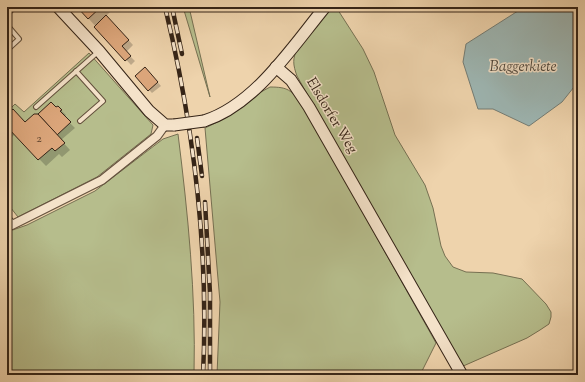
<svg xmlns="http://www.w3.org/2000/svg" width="585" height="382" font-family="'Sorts Mill Goudy',serif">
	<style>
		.green { fill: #b6bd8c; stroke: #767052 }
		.water { fill: #9db6b3; stroke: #737c75 }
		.shadow { fill: #0003 }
		.building { fill: #dca67b; stroke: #352417 }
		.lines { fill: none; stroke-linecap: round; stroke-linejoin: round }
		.lane-casing { stroke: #63503c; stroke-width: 6 }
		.street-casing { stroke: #63503c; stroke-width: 10 }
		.secondary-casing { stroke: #352417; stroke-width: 13 }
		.lane { stroke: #f4e2c9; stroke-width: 4 }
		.street { stroke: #f4e2c9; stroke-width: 8 }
		.secondary { stroke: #f4e2c9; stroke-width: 11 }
		.rail-casing { stroke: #352417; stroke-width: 4.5 }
		.rail { stroke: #f4e2c9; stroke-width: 3; stroke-dasharray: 9; stroke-linecap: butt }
		.secondary-bridge-casing { stroke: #352417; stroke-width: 13; stroke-linecap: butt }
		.secondary-bridge { stroke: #f4e2c9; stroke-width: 11 }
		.labels { text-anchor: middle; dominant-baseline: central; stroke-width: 3; stroke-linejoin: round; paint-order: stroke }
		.number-label { font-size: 12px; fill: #5f4430 }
		.street-label { font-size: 14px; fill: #352417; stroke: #f4e2c9 }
		.water-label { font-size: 15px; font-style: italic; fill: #4f483e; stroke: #f4e2c9 }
	</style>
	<rect width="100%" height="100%" fill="#eed3ac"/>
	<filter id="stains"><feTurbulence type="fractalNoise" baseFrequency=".005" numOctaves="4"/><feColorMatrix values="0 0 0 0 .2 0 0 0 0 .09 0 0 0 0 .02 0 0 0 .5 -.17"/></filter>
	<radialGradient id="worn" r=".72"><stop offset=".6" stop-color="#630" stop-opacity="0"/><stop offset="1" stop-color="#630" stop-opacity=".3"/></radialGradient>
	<g class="green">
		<path d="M183,7H189L210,97Z"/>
		<path d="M332,7H336L363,49L374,72L395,135L425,185L433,208L441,246L445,256L453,267L466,272L493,273L522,279L546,304L551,312V317L549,324L540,330L527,338L461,367L297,76C293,65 292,58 298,48Z"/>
		<path d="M89,53L153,125L151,134L97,177L18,217L7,203V112L15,104L24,112Z"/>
		<path d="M270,87C288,87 291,90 302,104L436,343L420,375H217L220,302L205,128L226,118L261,92Z"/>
		<path d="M178,134C188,214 196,294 194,375H7V232L27,225L95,191L163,139Z"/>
	</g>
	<path class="water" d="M521,7H578V82L562,102L529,126L493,109H478L463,62L466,44L521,9Z"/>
	<g class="shadow">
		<path d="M78,7H115L106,16L133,45L126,52L135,61L131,65Z"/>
		<path d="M145,68L161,86L152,93L136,76Z"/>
		<path d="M58,107L66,115L64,117L75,128L61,140L70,150L62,157L59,154L46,166L15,134L7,142V116L25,124L37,115Z"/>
	</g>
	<g class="building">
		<path d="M77,7H101L88,19Z"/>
		<path d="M106,15L129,40L122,46L131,56L125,61L94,27Z"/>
		<path d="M145,67L158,82L148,91L135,76Z"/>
		<path d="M51,102L56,107L58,106L62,110L60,111L71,122L57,135L38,114Z"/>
		<path d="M13,109L25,122L34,114H38L65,143L55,151L52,148L38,160L8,128L7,129V115Z"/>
	</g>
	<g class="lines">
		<g class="lane-casing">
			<g id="lane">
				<path d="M7,14L15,7"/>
				<path d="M7,25L19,39L7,50"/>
				<path d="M76,71L103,101L80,121"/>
				<path d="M36,107L99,51"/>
			</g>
		</g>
		<g class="street-casing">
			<path id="street" d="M7,219L12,225L102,180L157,136L165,125"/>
		</g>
		<g class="secondary-casing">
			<g id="secondary">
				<path d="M58,7L99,51L149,111L165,125H174"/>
				<path d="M276,67L291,80L309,107L462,375"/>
				<path d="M204,121C255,105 292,47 325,7"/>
			</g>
		</g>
		<use href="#lane" class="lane"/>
		<use href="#street" class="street"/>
		<use href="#secondary" class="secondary"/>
		<g class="rail-casing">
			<g id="rail">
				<path d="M165,7C194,127 209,251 203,375"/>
				<path d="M172,7L182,54"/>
				<path d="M197,138L202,176"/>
				<path d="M205,202L210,293V375"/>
			</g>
		</g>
		<use href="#rail" class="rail"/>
		<g class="secondary-bridge-casing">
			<path id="secondary-bridge" d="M174,125L204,121"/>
		</g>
		<use href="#secondary-bridge" class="secondary-bridge"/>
	</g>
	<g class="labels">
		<g class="number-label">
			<text x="39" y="139">2</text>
		</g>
		<g class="street-label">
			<text transform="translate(331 116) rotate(59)">Elsdorfer Weg</text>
		</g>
		<g class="water-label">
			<text x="523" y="67">Baggerkiete</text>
		</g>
	</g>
	<rect width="585" height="382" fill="none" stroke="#eed3ac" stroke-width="24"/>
	<rect x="8" y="8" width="569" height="366" fill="none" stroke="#352417" stroke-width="2"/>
	<rect x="12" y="12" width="561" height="358" fill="none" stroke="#352417"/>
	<rect width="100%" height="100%" filter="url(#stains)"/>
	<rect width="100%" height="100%" fill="url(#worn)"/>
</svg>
